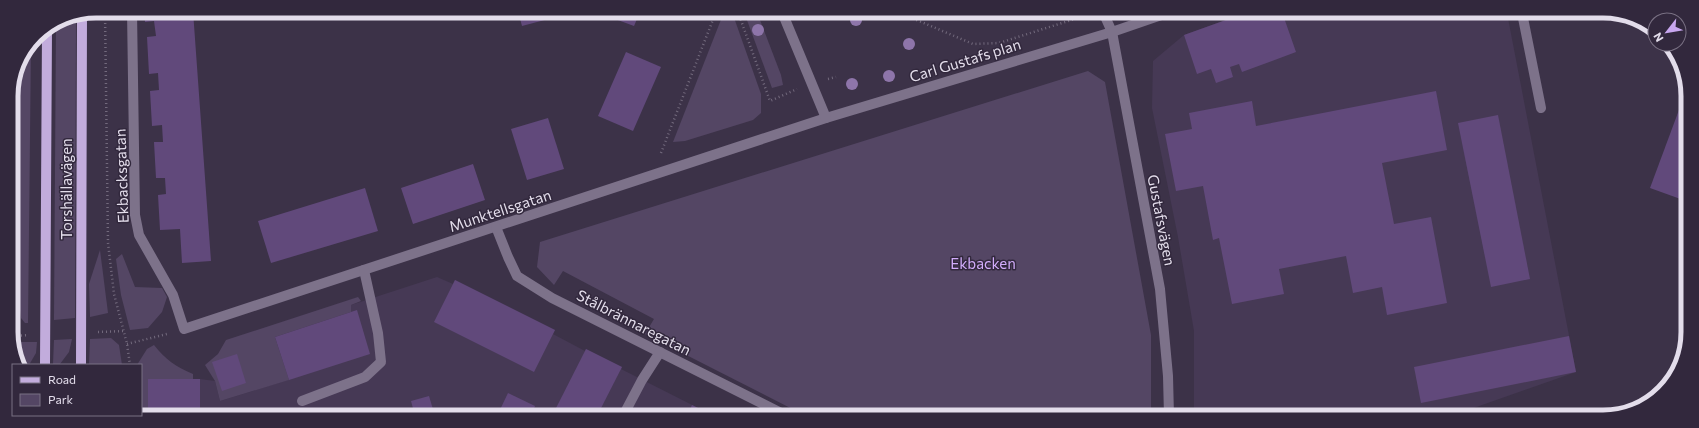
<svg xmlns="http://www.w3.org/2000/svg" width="1699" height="428" font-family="Commissioner,sans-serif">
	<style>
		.built { fill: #463955 }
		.green { fill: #544664 }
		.building { fill: #61497b }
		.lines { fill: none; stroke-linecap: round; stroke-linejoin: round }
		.path { stroke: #736a7d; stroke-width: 2.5; stroke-dasharray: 1 3; stroke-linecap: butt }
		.minor { stroke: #7d728a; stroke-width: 10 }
		.major { stroke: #c2acdc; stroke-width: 10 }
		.tree { fill: #8e75aa }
		.labels { text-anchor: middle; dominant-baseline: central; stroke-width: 3; stroke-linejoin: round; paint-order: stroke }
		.street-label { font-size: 15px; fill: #e3ddeb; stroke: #32283d }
		.park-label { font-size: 15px; fill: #d1acfa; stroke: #32283d }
		.rim { fill: none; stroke: #e3ddeb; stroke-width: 5 }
	</style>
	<rect width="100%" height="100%" fill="#3c3248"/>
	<g class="built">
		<path d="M1248,12L1507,13L1576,372L1448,417L1194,416V331L1178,237L1152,108L1153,61L1184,35Z"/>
		<path d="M437,277L453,284L455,280L555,330L553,334L585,351L586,349L622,367L621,369L714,416L148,415V379H200L215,381L220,401L288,380L275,337L351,312V305Z"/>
	</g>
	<g class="green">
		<path d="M724,12H732L761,94V113L753,120L685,141L673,142Z"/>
		<path d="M744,12H757L781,75L783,85L772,88Z"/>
		<path d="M76,15L75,318L54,320L56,22L64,17Z"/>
		<path d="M31,44L28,323H25L21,318L16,282L12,279L11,91L18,64Z"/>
		<path d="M1088,71L1105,82L1151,335V416H806L645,334L654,319L563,271L554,285L537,267L540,242Z"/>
		<path d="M100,250L108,313L90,317L89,284Z"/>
		<path d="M122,254L135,287L162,288L167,297L162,312L148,328L130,330L121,295L116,259Z"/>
		<path d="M358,297L361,301L351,305V312L275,337L289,380L220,401L215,381L205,365L218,354L226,340Z"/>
		<path d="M111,338L119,345L122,365H89L90,339Z"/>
		<path d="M72,339L69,352L60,364H53L54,340Z"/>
		<path d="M19,342H37L36,353L29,365H22L13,348Z"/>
		<path d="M154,345C165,359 176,367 193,374V379H148V415H140L141,365H137L147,349Z"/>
	</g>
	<g class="building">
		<path d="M144,11H193L211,261L182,263L180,229L160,230L158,195L166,194L165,178H156L154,142H163L162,125L152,126L150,91L159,90L158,73L149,74L147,37L156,36L154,21L145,22Z"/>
		<path d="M518,11L555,12L556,17L522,26Z"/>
		<path d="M596,12H640L634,26Z"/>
		<path d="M936,12H956L953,19Z"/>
		<path d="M1014,12H1031L1017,17Z"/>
		<path d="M1248,12H1282L1296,52L1242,72L1239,64L1230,67L1233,77L1216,83L1211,69L1197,74L1184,35Z"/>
		<path d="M626,52L661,67L633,131L598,116Z"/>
		<path d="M1436,91L1447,150L1382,163L1394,224L1431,217L1447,303L1387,315L1382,287L1353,293L1346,256L1279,269L1284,294L1232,304L1219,238L1213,240L1203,186L1176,191L1165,134L1192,129L1189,113L1252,101L1256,126Z"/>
		<path d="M1686,91V201L1650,188Z"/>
		<path d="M1498,115L1530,279L1491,287L1458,123Z"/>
		<path d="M548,118L564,169L527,180L511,129Z"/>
		<path d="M473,164L485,200L413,224L401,188Z"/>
		<path d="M365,188L378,231L271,263L258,221Z"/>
		<path d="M455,280L555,330L534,372L434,322Z"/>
		<path d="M357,310L370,354L289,380L275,337Z"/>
		<path d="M1569,336L1576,372L1421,403L1414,367Z"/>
		<path d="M586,349L622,367L597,416H552Z"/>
		<path d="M237,354L246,383L222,391L212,362Z"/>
		<rect x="148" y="379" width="52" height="36"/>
		<path d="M508,393L535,406L531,416H497Z"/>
		<path d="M429,396L435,416H415L411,401Z"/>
		<path d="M692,405L714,416H687Z"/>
	</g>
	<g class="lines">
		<g class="path">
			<path d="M105,11L108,243L114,294L127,344L130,365"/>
			<path d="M738,12L770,101L797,89"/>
			<path d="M898,12L973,44L999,43L1084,16L1086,17"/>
			<path d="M828,79L836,77"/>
			<path d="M661,153L716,12"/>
			<path d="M98,332L124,331"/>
			<path d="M13,336L29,335"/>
			<path d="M127,344L167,334"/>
		</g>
		<g class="minor">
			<path d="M132,11L135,215L139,235L173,295L184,329L826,118L1112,32L1170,12"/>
			<path d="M782,12L826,118"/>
			<path d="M1103,12L1112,32L1160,289L1168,376L1169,416"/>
			<path d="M1522,13L1541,108"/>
			<path d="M496,227L508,257L517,276L552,298L787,416"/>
			<path d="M302,401L365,377L381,362L378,333L364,270"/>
			<path d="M623,416L642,380L660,352"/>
		</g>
		<g class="major">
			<path d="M45,365L47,29"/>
			<path d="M81,365L82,14"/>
		</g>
	</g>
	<g class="tree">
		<circle cx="856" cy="20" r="6"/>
		<circle cx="758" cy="30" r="6"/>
		<circle cx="909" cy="44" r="6"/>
		<circle cx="889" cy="76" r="6"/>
		<circle cx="852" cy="84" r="6"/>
	</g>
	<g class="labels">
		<g class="street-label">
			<text transform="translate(965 60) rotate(-17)">Carl Gustafs plan</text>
			<text transform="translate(121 176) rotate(-92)">Ekbacksgatan</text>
			<text transform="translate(66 189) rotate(-90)">Torshällavägen</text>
			<text transform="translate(500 210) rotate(-18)">Munktellsgatan</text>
			<text transform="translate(1162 220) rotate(79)">Gustafsvägen</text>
			<text transform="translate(634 322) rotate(27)">Stålbrännaregatan</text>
		</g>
		<g class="park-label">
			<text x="983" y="263">Ekbacken</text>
		</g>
	</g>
	<path d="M0 0H1699V428H0ZM96 18H1603A78 78 0 0 1 1681 96V332A78 78 0 0 1 1603 410H96A78 78 0 0 1 18 332V96A78 78 0 0 1 96 18Z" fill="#32283d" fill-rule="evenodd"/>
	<path class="rim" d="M96 18H1603A78 78 0 0 1 1681 96V332A78 78 0 0 1 1603 410H96A78 78 0 0 1 18 332V96A78 78 0 0 1 96 18Z"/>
	<rect x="12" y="364" width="130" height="52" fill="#32283d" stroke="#797083"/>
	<rect x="20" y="377" width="20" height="6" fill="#c2acdc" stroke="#797083"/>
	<text x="48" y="384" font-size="12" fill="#e3ddeb">Road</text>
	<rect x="20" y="394" width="20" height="12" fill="#544664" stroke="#797083"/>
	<text x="48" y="404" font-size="12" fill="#e3ddeb">Park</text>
	<g transform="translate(1667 32) rotate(239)"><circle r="19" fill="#32283d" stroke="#797083"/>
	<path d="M0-3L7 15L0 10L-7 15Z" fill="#c8a6ef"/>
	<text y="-6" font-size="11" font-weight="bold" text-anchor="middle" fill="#e3ddeb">N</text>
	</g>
</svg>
